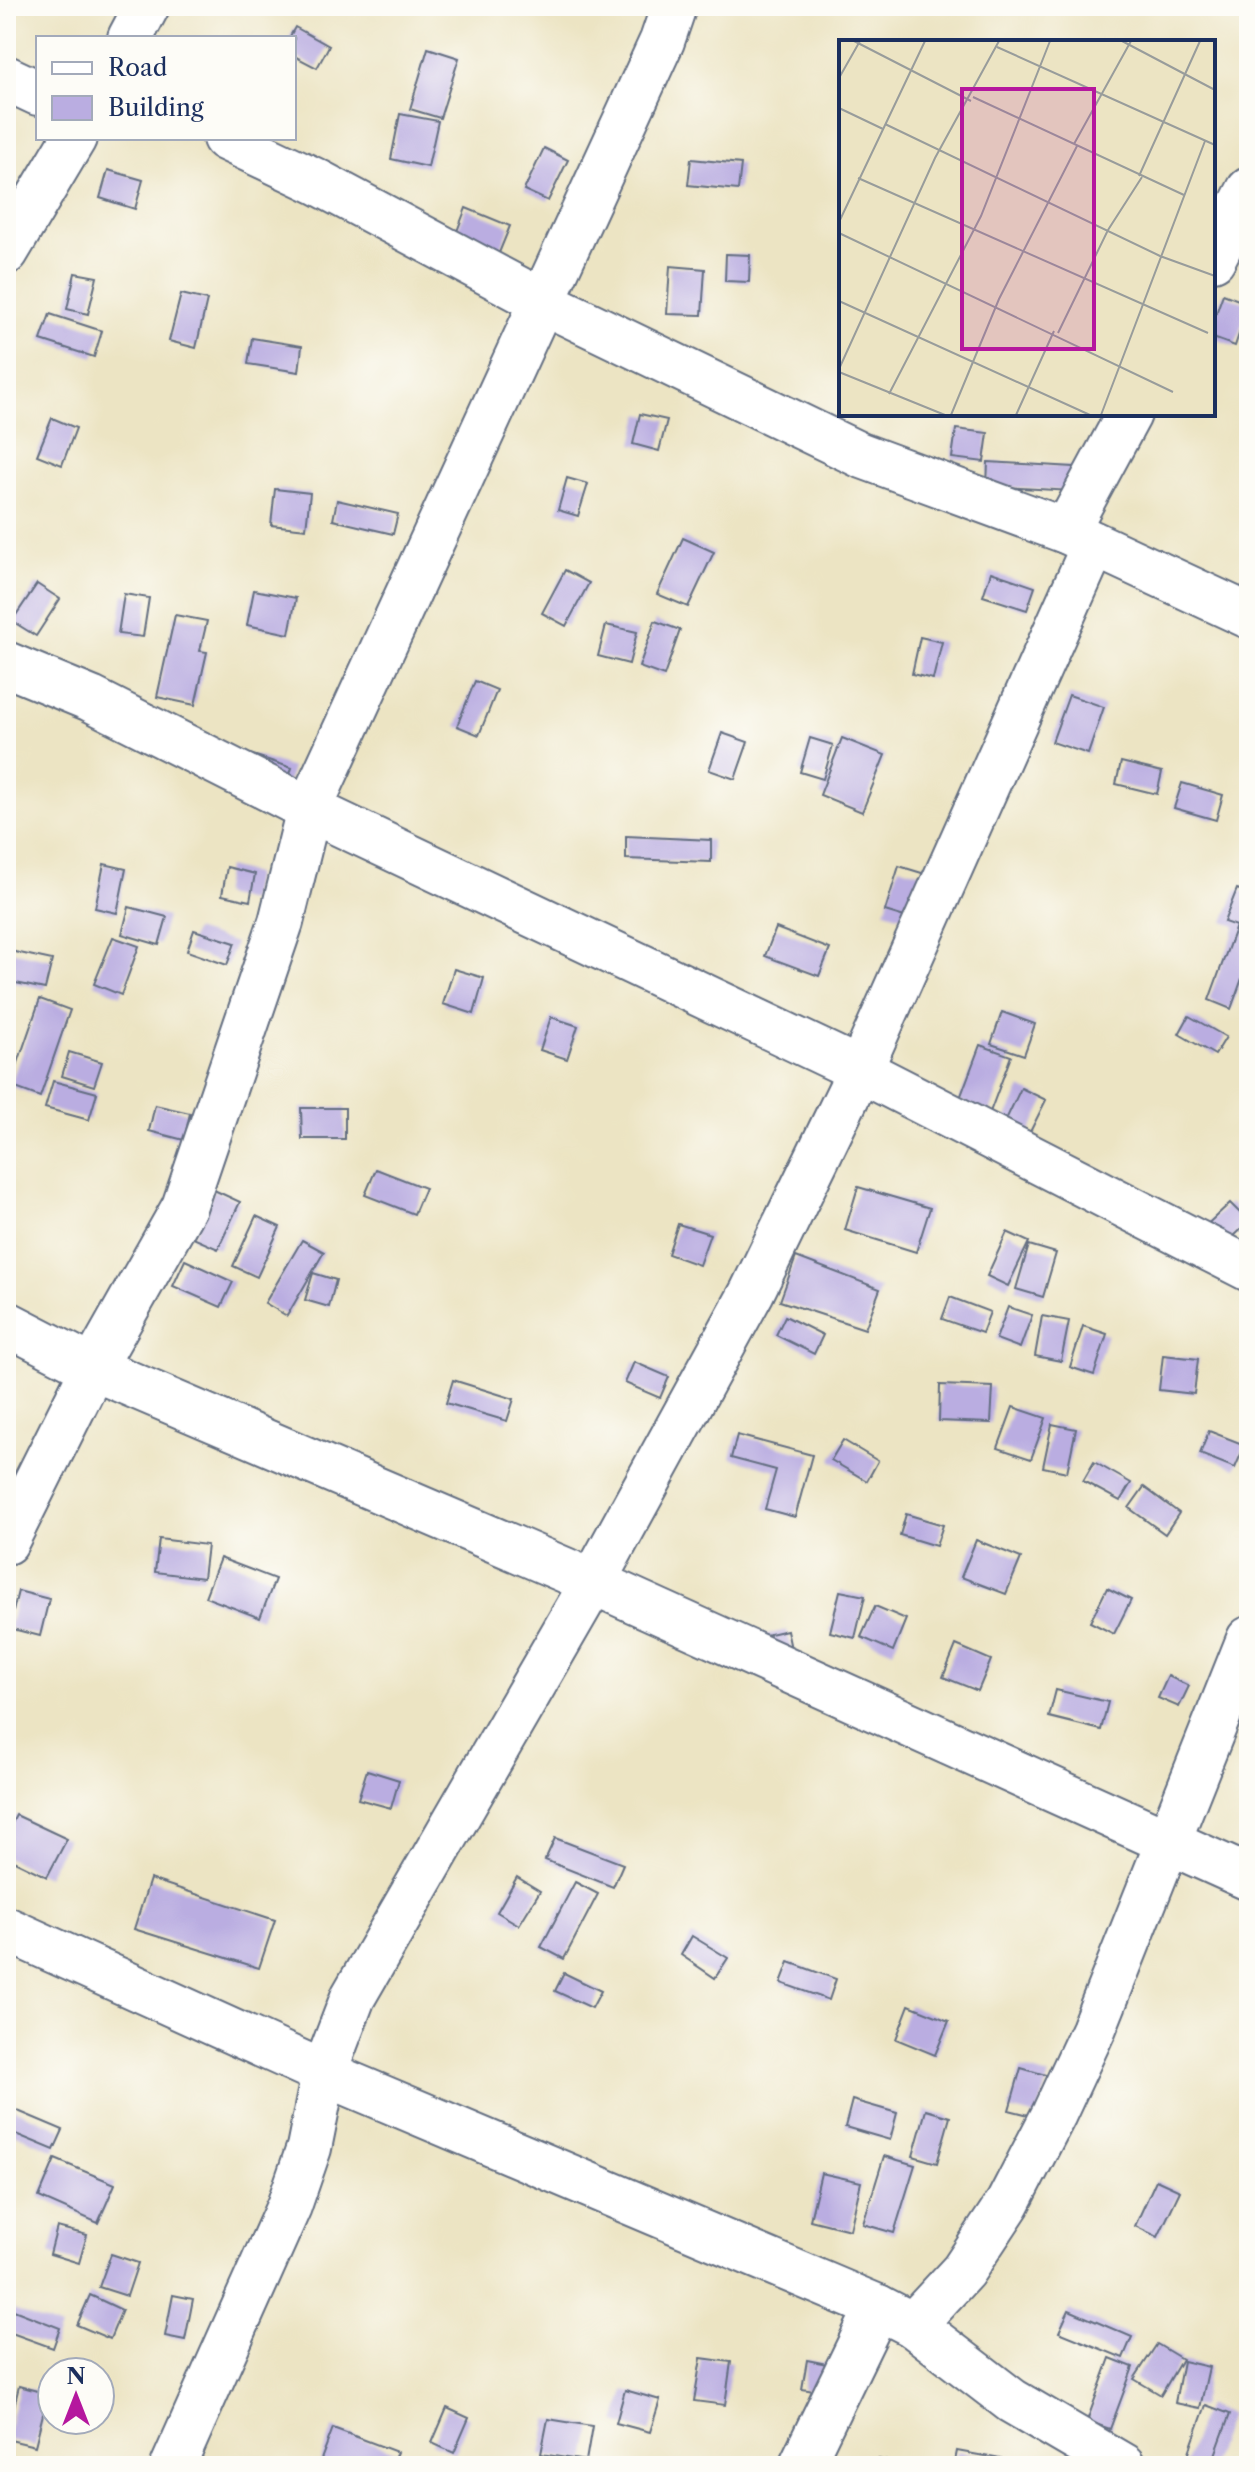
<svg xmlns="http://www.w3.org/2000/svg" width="1255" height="2472" font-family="'Libre Caslon Text',serif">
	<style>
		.building { fill: #baade1 }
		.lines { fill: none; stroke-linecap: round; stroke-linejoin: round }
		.minor-casing { stroke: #646e81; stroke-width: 48 }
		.minor { stroke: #fff; stroke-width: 44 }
		.inset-road { fill: none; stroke: #989c9b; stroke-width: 2 }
		.view { fill: #b5179e; fill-opacity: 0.15; stroke: #b5179e; stroke-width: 4 }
		.inset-edge { fill: none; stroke: #1b2f5e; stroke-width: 4 }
	</style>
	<rect width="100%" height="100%" fill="#fdfcf7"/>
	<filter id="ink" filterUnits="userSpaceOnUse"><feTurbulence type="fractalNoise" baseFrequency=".0125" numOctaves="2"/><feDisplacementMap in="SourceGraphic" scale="16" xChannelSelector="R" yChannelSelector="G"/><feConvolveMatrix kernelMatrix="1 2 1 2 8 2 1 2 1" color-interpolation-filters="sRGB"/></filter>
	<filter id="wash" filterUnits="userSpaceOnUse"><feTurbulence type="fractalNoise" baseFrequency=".006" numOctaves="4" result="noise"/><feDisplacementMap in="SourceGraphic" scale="32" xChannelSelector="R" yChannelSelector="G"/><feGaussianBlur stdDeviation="1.8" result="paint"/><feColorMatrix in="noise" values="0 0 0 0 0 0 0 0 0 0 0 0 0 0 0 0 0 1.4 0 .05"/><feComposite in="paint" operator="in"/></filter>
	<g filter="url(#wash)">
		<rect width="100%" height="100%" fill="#ece4c3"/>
		<g id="blocks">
			<g class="building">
				<path d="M272,6H299L295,16Z"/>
				<path d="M295,27L329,46L317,68L294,56V38H289Z"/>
				<path d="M428,48L459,58L440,118L410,109Z"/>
				<path d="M400,114L438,121L428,167L391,159Z"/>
				<path d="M544,148L568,160L548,201L524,190Z"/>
				<path d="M691,159L741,164L738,190L688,185Z"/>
				<path d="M108,170L143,180L135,209L100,198Z"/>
				<path d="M466,208L510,226L492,270L449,252Z"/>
				<path d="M726,254L750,255L749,282L725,281Z"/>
				<path d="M670,266L705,269L702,315L667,314Z"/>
				<path d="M75,273L97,277L88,314L67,309Z"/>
				<path d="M181,294L207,300L196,348L169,341Z"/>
				<path d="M1223,294L1249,304L1235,346L1213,338V322Z"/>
				<path d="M50,314L102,331L94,357L41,340Z"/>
				<path d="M252,338L302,346L299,372L248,364Z"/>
				<path d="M640,414L667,420L659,451L633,444Z"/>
				<path d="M52,418L76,428L62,465L37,455Z"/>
				<path d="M956,429L988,433L984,462L952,458Z"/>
				<path d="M988,462L1091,468L1090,492L987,486Z"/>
				<path d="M567,478L588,484L578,516L558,510Z"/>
				<path d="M275,489L310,493L306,529L271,525Z"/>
				<path d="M337,500L398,514L393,534L333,520Z"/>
				<path d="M683,538L714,552L688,607L657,594Z"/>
				<path d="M565,570L589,583L566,626L542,613Z"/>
				<path d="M991,572L1035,587L1027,610L983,596Z"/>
				<path d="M37,584L60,599L36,636L12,621Z"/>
				<path d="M254,590L296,598L289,634L247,625Z"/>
				<path d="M124,594L149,598L143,637L118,634Z"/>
				<path d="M175,615L207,621L200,651L207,652L195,705L157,697Z"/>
				<path d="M655,621L680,630L664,676L639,667Z"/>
				<path d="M606,625L637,632L629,664L598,656Z"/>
				<path d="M920,637L942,642L933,679L912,674Z"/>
				<path d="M475,681L497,690L479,735L457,726Z"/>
				<path d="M1069,695L1104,707L1088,754L1052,742Z"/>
				<path d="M722,733L748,742L735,779L709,770Z"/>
				<path d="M810,738L833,745L823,779L800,772Z"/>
				<path d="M842,738L885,755L862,812L820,795Z"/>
				<path d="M253,755L292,768L286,787L247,774Z"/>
				<path d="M1121,762L1162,772L1157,794L1116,784Z"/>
				<path d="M1182,783L1223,795L1216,820L1174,808Z"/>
				<path d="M626,836L711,840V862L626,859Z"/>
				<path d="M104,864L126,869L117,913L95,908Z"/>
				<path d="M899,866L925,874L911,919L885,911Z"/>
				<path d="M227,867L255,874L250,901L222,895Z"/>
				<path d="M1237,889L1249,893V959L1231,1009L1209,1000L1236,926L1224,922Z"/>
				<path d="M129,907L167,917L159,945L122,934Z"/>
				<path d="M776,928L830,949L819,976L765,956Z"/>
				<path d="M194,930L235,943L227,965L187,951Z"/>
				<path d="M113,937L139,946L121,995L94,984Z"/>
				<path d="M6,950L52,960L45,989L6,981Z"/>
				<path d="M454,969L484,978L474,1014L443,1004Z"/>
				<path d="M40,999L70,1010L40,1097L10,1086Z"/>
				<path d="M1002,1012L1035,1024L1024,1055L991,1044Z"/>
				<path d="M1189,1016L1226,1037L1215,1055L1179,1034Z"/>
				<path d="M551,1017L578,1026L567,1059L540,1050Z"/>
				<path d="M980,1045L1011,1056L990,1112L959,1101Z"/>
				<path d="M69,1052L102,1062L94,1086L62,1076Z"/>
				<path d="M53,1081L97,1093L89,1120L45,1108Z"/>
				<path d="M1021,1088L1046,1100L1026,1140L1002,1128Z"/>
				<path d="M155,1105L190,1113L184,1140L149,1131Z"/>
				<path d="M301,1108H345V1139H302Z"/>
				<path d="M376,1169L425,1188L414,1214L365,1195Z"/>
				<path d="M858,1187L930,1208L916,1252L845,1230Z"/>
				<path d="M214,1190L240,1202L218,1249L193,1238Z"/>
				<path d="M1230,1203L1249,1222L1218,1251L1199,1232Z"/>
				<path d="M256,1216L280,1227L257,1277L233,1266Z"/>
				<path d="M678,1224L710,1234L699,1265L668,1254Z"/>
				<path d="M1007,1232L1029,1242L1008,1286L987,1276Z"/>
				<path d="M302,1240L324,1252L287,1316L265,1303Z"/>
				<path d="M1029,1245L1056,1253L1043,1297L1016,1289Z"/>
				<path d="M796,1257L880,1289L865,1329L780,1301Z"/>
				<path d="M185,1260L233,1282L221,1307L173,1286Z"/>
				<path d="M313,1273L336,1280L329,1307L305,1300Z"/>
				<path d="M950,1297L990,1312L982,1333L942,1319Z"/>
				<path d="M1008,1307L1032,1315L1020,1348L996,1339Z"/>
				<path d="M785,1316L823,1335L814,1354L776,1335Z"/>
				<path d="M1042,1316L1069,1321L1061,1361L1035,1356Z"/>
				<path d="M1083,1326L1107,1334L1094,1375L1070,1367Z"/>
				<path d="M1163,1355L1198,1359L1194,1394L1159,1390Z"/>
				<path d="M634,1362L669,1377L660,1398L625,1383Z"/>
				<path d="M453,1380L514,1399L507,1421L446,1403Z"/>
				<path d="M940,1385L993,1387L991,1423L939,1421Z"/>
				<path d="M1013,1407L1046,1418L1031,1459L998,1448Z"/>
				<path d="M1052,1424L1076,1429L1067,1472L1043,1467Z"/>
				<path d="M1209,1431L1245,1445L1235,1468L1200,1454Z"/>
				<path d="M737,1435L812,1455L795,1517L765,1509L776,1470L731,1458Z"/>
				<path d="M843,1440L878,1461L867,1481L831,1460Z"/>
				<path d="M1094,1462L1131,1483L1120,1501L1083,1481Z"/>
				<path d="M1144,1487L1179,1513L1165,1534L1129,1508Z"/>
				<path d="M906,1514L943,1525L936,1546L900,1535Z"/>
				<path d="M159,1539L207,1545L203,1578L155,1572Z"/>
				<path d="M976,1540L1021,1558L1006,1594L961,1577Z"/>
				<path d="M220,1558L275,1579L260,1618L205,1597Z"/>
				<path d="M1107,1588L1131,1600L1114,1634L1090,1622Z"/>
				<path d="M18,1591L49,1599L40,1636L9,1628Z"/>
				<path d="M840,1591L865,1596L855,1638L830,1632Z"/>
				<path d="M875,1606L906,1619L893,1651L861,1637Z"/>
				<path d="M787,1630L794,1663L752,1638Z"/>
				<path d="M956,1645L991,1660L978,1691L943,1677Z"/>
				<path d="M1168,1676L1189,1686L1179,1707L1158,1698Z"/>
				<path d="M1056,1690L1108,1702L1101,1730L1049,1717Z"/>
				<path d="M367,1770L399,1780L391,1808L358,1799Z"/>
				<path d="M16,1815L67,1839L47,1877L6,1857V1835Z"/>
				<path d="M555,1838L623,1864L613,1887L545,1860Z"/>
				<path d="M517,1877L540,1891L519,1925L497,1912Z"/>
				<path d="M150,1879L275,1920L259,1968L134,1929Z"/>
				<path d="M575,1882L598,1894L564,1959L541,1947Z"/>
				<path d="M692,1936L728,1958L715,1978L681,1955Z"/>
				<path d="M789,1962L836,1979L829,2000L781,1983Z"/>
				<path d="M564,1973L601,1991L592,2008L555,1991Z"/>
				<path d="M909,2005L949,2021L935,2055L896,2039Z"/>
				<path d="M1021,2068L1049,2076L1037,2117L1009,2110Z"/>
				<path d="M852,2100L897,2113L890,2140L845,2127Z"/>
				<path d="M6,2106L63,2130L54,2150L6,2130Z"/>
				<path d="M926,2110L950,2117L937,2163L913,2156Z"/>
				<path d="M884,2156L915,2165L894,2233L863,2224Z"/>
				<path d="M55,2159L115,2184L98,2223L39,2197Z"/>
				<path d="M821,2173L861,2182L850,2230L810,2220Z"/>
				<path d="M1156,2180L1180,2191L1158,2237L1135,2226Z"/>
				<path d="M57,2227L87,2235L79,2263L50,2254Z"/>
				<path d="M111,2254L138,2263L127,2296L99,2287Z"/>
				<path d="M90,2295L122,2310L110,2339L77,2325Z"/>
				<path d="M173,2295L193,2299L185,2340L165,2336Z"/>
				<path d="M6,2307L60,2328L53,2348L6,2331Z"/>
				<path d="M1069,2310L1132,2337L1123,2358L1059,2332Z"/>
				<path d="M1157,2344L1182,2359L1161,2395L1134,2379Z"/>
				<path d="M701,2358L731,2362L725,2405L694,2401Z"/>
				<path d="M1110,2358L1133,2367L1110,2429L1087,2421Z"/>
				<path d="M807,2360L837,2366L831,2394L802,2389Z"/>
				<path d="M1183,2361L1209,2367L1200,2408L1175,2403Z"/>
				<path d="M19,2386L48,2394L35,2446L6,2439Z"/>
				<path d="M625,2390L660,2400L650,2432L616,2423Z"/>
				<path d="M1206,2405L1230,2414L1211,2466H1184Z"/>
				<path d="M447,2408L469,2418L454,2453L432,2443Z"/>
				<path d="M548,2419L592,2426L586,2461L541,2454Z"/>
				<path d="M333,2428L397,2452L391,2466H330L320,2462Z"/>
				<path d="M957,2451L1001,2459L1000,2466H954Z"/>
				<path d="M878,2459L905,2465V2466H877Z"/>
			</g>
		</g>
	</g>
	<g filter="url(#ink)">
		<use href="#blocks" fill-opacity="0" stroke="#646e81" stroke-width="2"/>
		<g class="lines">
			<g class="minor-casing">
				<g id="minor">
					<path d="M130,38L147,6"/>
					<path d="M6,78L38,93"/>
					<path d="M225,138L318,182L541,301L860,455L1066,531L1249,616"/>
					<path d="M6,252L74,138"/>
					<path d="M1213,259L1249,190"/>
					<path d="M1066,531L1129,414"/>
					<path d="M6,664L91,699L309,809L860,1070L1249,1269"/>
					<path d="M6,1323L93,1368L593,1582L1249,1878"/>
					<path d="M6,1542L93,1368L184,1207L281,922L309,809L662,41L674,6"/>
					<path d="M6,1929L324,2073L878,2307L913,2325L1012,2401L1123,2466"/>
					<path d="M913,2325L963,2271L1008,2203L1054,2114L1093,2030L1249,1639"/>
					<path d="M173,2466L289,2206L309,2148L324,2073L353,1997L593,1582L752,1292L860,1070L1094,545"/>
					<path d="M801,2466L878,2307"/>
				</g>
			</g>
			<use href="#minor" class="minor"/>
		</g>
	</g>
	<g transform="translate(839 40)">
		<rect width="376" height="376" fill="#ece4c3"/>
		<path class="inset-road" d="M15,1L132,61M283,1L376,50M158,7L376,105M0,38L21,1M134,57L345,155M0,68L44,89M46,84L321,216L376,236M235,104L292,1M300,136L361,1M19,138L369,293M0,182L86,1M0,193L334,352M0,261L251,375M219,293L269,190L303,137M0,329L96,118L160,1M0,332L106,375M50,354L142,176L211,1M112,375L160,259L238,106M177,375L215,291M262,375L366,101"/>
		<path class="view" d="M123,49H255V309H123Z"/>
		<rect width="376" height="376" class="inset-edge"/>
	</g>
	<rect width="1255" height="2472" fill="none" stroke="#fdfcf7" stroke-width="32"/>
	<rect x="36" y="36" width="260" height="104" fill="#fdfcf7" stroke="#a3aaba" stroke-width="2"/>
	<rect x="52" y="62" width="40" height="12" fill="#ffffff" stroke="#a3aaba" stroke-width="2"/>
	<text x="108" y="76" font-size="24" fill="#1b2f5e">Road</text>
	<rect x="52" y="96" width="40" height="24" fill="#baade1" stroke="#a3aaba" stroke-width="2"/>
	<text x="108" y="116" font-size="24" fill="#1b2f5e">Building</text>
	<g transform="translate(76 2396)"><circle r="38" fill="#fdfcf7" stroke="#a3aaba" stroke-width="2"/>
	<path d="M0-6L14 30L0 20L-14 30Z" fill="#b5179e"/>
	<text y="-12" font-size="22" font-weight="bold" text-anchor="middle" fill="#1b2f5e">N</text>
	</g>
</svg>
